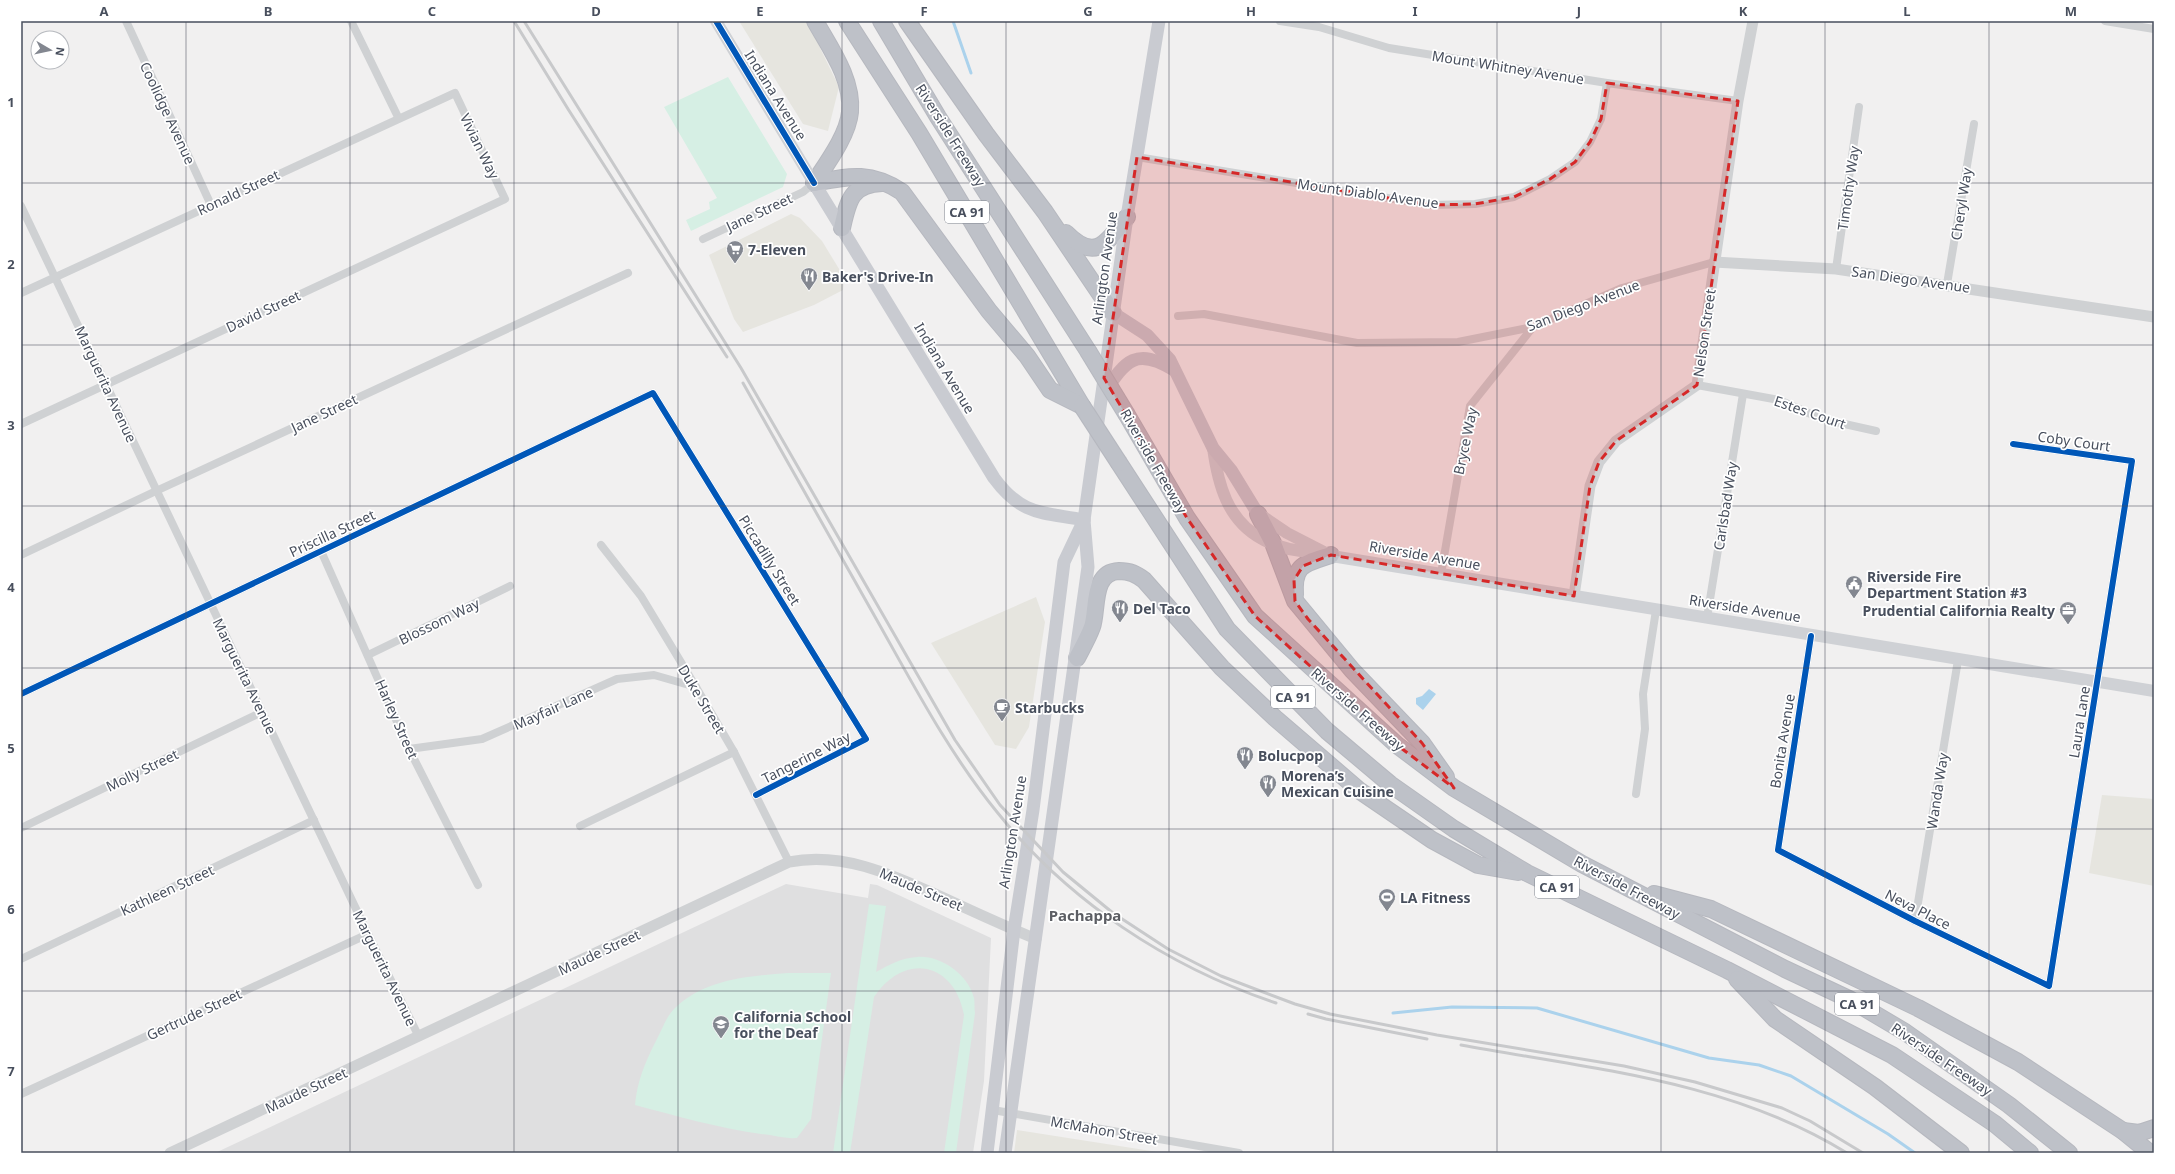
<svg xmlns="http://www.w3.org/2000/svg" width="2175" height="1174" font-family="'Noto Sans',sans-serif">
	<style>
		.commercial { fill: #e6e5df }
		.education { fill: #dfdfe0 }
		.green { fill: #d6efe4 }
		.water { fill: #abd2ec }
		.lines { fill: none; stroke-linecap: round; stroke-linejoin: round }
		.stream { stroke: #abd2ec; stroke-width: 3 }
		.motorway-casing { stroke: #b6b8bf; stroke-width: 18 }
		.minor { stroke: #cfd1d3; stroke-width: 8 }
		.tertiary { stroke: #cfd1d3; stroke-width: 11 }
		.secondary { stroke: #cfd1d5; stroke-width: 12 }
		.primary { stroke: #c9cbd1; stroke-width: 13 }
		.motorway { stroke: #bec1c8; stroke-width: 16 }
		.rail { stroke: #c8c9cb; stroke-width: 3 }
		.motorway-bridge-casing { stroke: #b6b8bf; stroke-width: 18; stroke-linecap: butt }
		.motorway-bridge { stroke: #bec1c8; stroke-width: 16 }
		.cycleway-casing { stroke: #fff; stroke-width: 8 }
		.cycleway { stroke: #0057b8; stroke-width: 6 }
		.marked { fill: #d62828; fill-opacity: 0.2; stroke: #d62828; stroke-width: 3; stroke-dasharray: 8 5; stroke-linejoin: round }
		.grid { fill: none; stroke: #484f5d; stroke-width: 1; stroke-opacity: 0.55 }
		.labels { text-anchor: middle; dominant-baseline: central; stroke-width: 3.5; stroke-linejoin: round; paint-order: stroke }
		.shield { fill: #fff; stroke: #7f848e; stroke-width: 1 }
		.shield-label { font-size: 13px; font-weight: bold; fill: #484f5d }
		.street-label { font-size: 14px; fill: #484f5d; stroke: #fff }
		.poi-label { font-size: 14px; font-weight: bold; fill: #484f5d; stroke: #fff; text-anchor: start }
		.neighbourhood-label { font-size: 15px; font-weight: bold; fill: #5c5e64; stroke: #fff }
		.neatline { fill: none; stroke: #484f5d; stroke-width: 1.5 }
		.grid-label { font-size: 13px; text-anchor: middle; font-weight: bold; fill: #484f5d }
	</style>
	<rect width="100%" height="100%" fill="#f1f0f0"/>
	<g class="commercial">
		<path d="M739,21H807L839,87L828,131L803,124Z"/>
		<path d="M791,214L800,218L822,241L844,277L843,290L814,305L743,332L734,319L709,255Z"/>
		<path d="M1036,597L1045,622L1029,727L1016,749L995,745L931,643Z"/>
		<path d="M2102,795L2154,799V886L2089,873Z"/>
		<path d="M1017,1130L1164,1153H1014Z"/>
	</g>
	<path class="education" d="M786,884L868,898L870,884L877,885L991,938L984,1081L973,1153H215Z"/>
	<g class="green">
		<path d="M728,77L787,174L783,187L691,231L686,220L710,209L709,202L717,198L664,107Z"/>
		<path d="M869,904L886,906L876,972C889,965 901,958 917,957C940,955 968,974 974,998C975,1002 974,1008 975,1013L956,1153H944L964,1015C954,961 904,952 874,997L850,1153H833Z"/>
		<path d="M788,973H831L811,1119L797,1138C784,1139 774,1135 761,1134C718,1128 677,1116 635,1105C637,1082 645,1062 656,1041C661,1032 666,1017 674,1009C704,979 748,976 788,973Z"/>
	</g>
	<path class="water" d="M1429,689L1436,694L1423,710L1416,704V698L1422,696Z"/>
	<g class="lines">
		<g class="stream">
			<path d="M953,21L971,73"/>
			<path d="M1393,1013L1452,1007L1537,1008L1709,1058L1759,1065L1791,1076L1888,1134L1915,1153"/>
		</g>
		<g class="motorway-casing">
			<g id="motorway">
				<path d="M847,21L919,133L1082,406"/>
				<path d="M881,21L938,117L1088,351"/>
				<path d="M907,21L986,134L1045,212L1113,313"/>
				<path d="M814,183C850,176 870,171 902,192L989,311L1027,356L1050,390L1082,406"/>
				<path d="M814,183C827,163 848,135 850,112C853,79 830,48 815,21"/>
				<path d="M842,228C848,201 851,184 882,183"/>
				<path d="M1066,233C1096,263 1107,242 1127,217"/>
				<path d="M1127,415L1187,518L1255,616L1397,745L1454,788L1582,864L1785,969L1851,1000L1905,1032L2009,1105L2069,1153"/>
				<path d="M1119,463L1227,629L1327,731L1390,784L1454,829L1527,873L1727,970L1892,1055L1995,1124L2030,1153"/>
				<path d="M1258,514L1273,543L1295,601L1352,670L1422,743L1446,777"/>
				<path d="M1295,595C1293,564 1304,564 1331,555"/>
				<path d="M1077,658C1082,648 1088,638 1092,627C1098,610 1091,572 1119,571C1130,571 1136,574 1144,580L1222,668L1275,718L1360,791L1432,840L1478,865L1518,872"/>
				<path d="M1654,894L1711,909L1918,1008L2018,1062L2123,1131L2150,1153"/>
				<path d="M1737,979L1775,1019L1875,1087L1961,1153"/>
				<path d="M2123,1131L2139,1133L2154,1128"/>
			</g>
		</g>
		<g class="minor">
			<path d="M126,21L211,205"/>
			<path d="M351,21L398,117"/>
			<path d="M1280,21L1319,27L1389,48L1607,83L1738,101"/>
			<path d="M2105,21L2154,29"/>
			<path d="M1137,157L1431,205L1475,204L1514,197L1550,179L1575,162L1590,142L1601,119L1607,83"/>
			<path d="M21,206L368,934L419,1037"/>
			<path d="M703,239L803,192L814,183"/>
			<path d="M1836,269L1859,107"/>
			<path d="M1947,284L1974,124"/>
			<path d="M21,293L455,93L505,199L21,424"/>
			<path d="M1178,316L1204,314L1357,343L1458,342L1533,327L1622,288L1714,262"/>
			<path d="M1697,385L1779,400L1822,419L1876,431"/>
			<path d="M601,545L641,596L696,687L734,752L789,862"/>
			<path d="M321,551L409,749L478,885"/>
			<path d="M21,555L156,491L628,273"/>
			<path d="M1441,574L1470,406L1533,327"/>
			<path d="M1707,618L1743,394"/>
			<path d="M1811,636L1778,850L1915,921L2049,986L2132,461L2013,444"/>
			<path d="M368,655L510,586"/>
			<path d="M21,694L653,393L866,739L756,795"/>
			<path d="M409,749L482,739L617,679L654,675L696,687"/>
			<path d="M1636,794L1645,729L1643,694L1656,610"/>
			<path d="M580,826L734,752"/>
			<path d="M21,828L262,712"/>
			<path d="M1915,921L1958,660"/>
			<path d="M21,959L314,820"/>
			<path d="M21,1094L368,934"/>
			<path d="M993,1110L1239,1153"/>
		</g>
		<g class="tertiary">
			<path d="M1714,262L1836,269L2154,317"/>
			<path d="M1574,596L1590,486L1599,462L1616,441L1697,385L1738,101L1753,21"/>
			<path d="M170,1153L789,862C844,851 895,876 944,898C974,912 1005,926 1036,939"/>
		</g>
		<g class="secondary">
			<path d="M716,21L814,183"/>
			<path d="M1213,448C1218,484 1227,520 1262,539C1270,544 1280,546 1289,549L2154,691"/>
			<path d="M1259,514L1287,533L1324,552"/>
		</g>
		<g class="primary">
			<path d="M814,183L994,478C1022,516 1042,512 1084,520"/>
			<path d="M1113,313L1147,335L1170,360L1213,448L1231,470L1258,514"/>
			<path d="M1104,393C1126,360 1136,347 1174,370"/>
			<path d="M987,1153L1014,930L1033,810L1064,562L1084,520"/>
			<path d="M1005,1153L1088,567L1084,520L1127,217L1159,21"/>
		</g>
		<use href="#motorway" class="motorway"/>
		<g class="rail">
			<path d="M514,21L568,109L727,357"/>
			<path d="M524,21L741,368L955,740L1000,805L1063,872L1113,913L1168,949L1221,976L1295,1004L1330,1014L1437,1035L1624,1066L1695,1082L1782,1108L1810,1121L1863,1153"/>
			<path d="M743,383C786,460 830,537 874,615C912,682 948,752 997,812C1068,901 1168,967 1276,1003"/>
			<path d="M1308,1014L1326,1019L1427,1039"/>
			<path d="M1461,1045C1592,1069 1731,1081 1847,1153"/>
		</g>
		<g class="motorway-bridge-casing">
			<g id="motorway-bridge">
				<path d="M1088,351L1127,415"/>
				<path d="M1082,406L1119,463"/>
			</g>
		</g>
		<use href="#motorway-bridge" class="motorway-bridge"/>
		<g class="cycleway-casing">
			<g id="cycleway">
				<path d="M716,21L814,183"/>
				<path d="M1811,636L1778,850L1915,921L2049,986L2132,461L2013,444"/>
				<path d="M21,694L653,393L866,739L756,795"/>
			</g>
		</g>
		<use href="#cycleway" class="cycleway"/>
	</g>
	<path class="marked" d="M1607,83L1738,101L1697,385L1616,441L1599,462L1590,486L1574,596L1331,555L1303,566L1294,580L1295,601L1308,619L1422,743L1454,788L1397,745L1255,616L1187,518L1104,378L1137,157L1431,205L1475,204L1514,197L1550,179L1575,162L1590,142L1601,119Z"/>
	<path class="grid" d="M186,21V1153M350,21V1153M514,21V1153M678,21V1153M842,21V1153M1006,21V1153M1169,21V1153M1333,21V1153M1497,21V1153M1661,21V1153M1825,21V1153M1989,21V1153M21,183H2154M21,345H2154M21,506H2154M21,668H2154M21,829H2154M21,991H2154"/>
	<defs>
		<g id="supermarket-pin" transform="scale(0.9)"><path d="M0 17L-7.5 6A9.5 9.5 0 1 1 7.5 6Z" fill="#838790" stroke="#fff"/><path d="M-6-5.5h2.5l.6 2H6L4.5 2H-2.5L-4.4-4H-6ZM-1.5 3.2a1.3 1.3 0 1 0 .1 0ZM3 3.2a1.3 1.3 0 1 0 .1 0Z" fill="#fff"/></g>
		<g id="restaurant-pin" transform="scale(0.9)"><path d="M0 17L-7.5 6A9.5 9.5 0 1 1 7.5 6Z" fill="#838790" stroke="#fff"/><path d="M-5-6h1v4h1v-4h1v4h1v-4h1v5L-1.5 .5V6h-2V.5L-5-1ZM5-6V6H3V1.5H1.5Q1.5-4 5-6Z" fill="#fff"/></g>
		<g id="civic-pin" transform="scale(0.9)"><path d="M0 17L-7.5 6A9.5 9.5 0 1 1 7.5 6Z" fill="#838790" stroke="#fff"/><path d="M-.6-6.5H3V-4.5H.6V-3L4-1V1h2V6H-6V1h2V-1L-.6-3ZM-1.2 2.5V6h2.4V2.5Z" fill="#fff"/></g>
		<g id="office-pin" transform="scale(0.9)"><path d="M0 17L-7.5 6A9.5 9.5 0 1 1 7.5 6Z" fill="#838790" stroke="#fff"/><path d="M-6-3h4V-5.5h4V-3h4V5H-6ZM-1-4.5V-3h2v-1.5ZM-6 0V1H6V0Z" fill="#fff"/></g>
		<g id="cafe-pin" transform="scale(0.9)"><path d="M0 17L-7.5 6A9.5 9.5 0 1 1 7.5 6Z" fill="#838790" stroke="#fff"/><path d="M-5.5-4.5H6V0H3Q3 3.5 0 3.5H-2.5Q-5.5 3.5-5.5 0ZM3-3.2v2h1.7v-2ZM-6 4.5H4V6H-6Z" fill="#fff"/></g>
		<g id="stadium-pin" transform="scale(0.9)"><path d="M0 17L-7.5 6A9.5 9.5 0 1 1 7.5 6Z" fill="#838790" stroke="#fff"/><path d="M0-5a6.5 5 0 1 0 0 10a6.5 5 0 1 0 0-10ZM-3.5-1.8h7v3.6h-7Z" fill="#fff"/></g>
		<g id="school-pin" transform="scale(0.9)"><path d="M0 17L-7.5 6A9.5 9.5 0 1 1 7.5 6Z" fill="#838790" stroke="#fff"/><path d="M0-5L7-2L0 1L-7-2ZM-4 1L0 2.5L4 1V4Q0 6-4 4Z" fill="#fff"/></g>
	</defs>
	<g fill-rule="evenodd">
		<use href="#supermarket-pin" x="735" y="249"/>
		<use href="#restaurant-pin" x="809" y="276"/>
		<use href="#civic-pin" x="1854" y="584"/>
		<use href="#restaurant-pin" x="1120" y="608"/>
		<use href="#office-pin" x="2068" y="610"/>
		<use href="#cafe-pin" x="1002" y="707"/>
		<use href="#restaurant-pin" x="1245" y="755"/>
		<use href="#restaurant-pin" x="1268" y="783"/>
		<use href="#stadium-pin" x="1387" y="897"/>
		<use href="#school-pin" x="721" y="1024"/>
	</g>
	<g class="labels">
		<g class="shield">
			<rect x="945" y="201" width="44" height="22" rx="3"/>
			<rect x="1271" y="686" width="44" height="22" rx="3"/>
			<rect x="1535" y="876" width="44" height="22" rx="3"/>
			<rect x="1835" y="993" width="44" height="22" rx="3"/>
		</g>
		<g class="shield-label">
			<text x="967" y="212">CA 91</text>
			<text x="1293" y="697">CA 91</text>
			<text x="1557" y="887">CA 91</text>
			<text x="1857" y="1004">CA 91</text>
		</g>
		<g class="street-label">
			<text transform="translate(1508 67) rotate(9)">Mount Whitney Avenue</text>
			<text transform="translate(776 95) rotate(58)">Indiana Avenue</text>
			<text transform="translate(168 113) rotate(65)">Coolidge Avenue</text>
			<text transform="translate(951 135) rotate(58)">Riverside Freeway</text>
			<text transform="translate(480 146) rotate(64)">Vivian Way</text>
			<text transform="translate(1848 188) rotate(-82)">Timothy Way</text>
			<text transform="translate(238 192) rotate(-25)">Ronald Street</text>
			<text transform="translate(1368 193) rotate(8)">Mount Diablo Avenue</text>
			<text transform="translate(1961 204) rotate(-81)">Cheryl Way</text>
			<text transform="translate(759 212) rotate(-25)">Jane Street</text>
			<text transform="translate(1104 268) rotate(-82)">Arlington Avenue</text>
			<text transform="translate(1911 279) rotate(8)">San Diego Avenue</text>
			<text transform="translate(1583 305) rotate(-21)">San Diego Avenue</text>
			<text transform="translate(263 311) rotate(-25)">David Street</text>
			<text transform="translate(1704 333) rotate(-82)">Nelson Street</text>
			<text transform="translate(945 368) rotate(59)">Indiana Avenue</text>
			<text transform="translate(106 384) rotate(65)">Marguerita Avenue</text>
			<text transform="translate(1810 412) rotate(19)">Estes Court</text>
			<text transform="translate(324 413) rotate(-25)">Jane Street</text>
			<text transform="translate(1465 441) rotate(-78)">Bryce Way</text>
			<text transform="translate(2074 441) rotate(8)">Coby Court</text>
			<text transform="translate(1154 461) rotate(60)">Riverside Freeway</text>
			<text transform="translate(1725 506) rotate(-81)">Carlsbad Way</text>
			<text transform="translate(332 533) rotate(-25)">Priscilla Street</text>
			<text transform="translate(1425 555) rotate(10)">Riverside Avenue</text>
			<text transform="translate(770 560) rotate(58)">Piccadilly Street</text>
			<text transform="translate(1745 608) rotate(9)">Riverside Avenue</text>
			<text transform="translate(439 621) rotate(-26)">Blossom Way</text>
			<text transform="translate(245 676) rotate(64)">Marguerita Avenue</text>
			<text transform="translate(702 699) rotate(59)">Duke Street</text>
			<text transform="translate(553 708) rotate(-24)">Mayfair Lane</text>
			<text transform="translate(1358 709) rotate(41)">Riverside Freeway</text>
			<text transform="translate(397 719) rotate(66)">Harley Street</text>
			<text transform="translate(2079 722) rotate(-81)">Laura Lane</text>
			<text transform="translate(1782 741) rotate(-81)">Bonita Avenue</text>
			<text transform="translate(806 757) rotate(-27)">Tangerine Way</text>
			<text transform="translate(142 770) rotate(-26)">Molly Street</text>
			<text transform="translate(1937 791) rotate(-81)">Wanda Way</text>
			<text transform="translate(1012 832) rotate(-81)">Arlington Avenue</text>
			<text transform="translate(1627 887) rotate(28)">Riverside Freeway</text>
			<text transform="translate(921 889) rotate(23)">Maude Street</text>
			<text transform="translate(167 890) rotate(-25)">Kathleen Street</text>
			<text transform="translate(1918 909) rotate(27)">Neva Place</text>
			<text transform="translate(599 952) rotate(-25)">Maude Street</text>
			<text transform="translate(385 968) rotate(64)">Marguerita Avenue</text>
			<text transform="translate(194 1014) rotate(-25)">Gertrude Street</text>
			<text transform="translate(1942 1059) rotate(34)">Riverside Freeway</text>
			<text transform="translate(306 1090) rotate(-25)">Maude Street</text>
			<text transform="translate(1104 1130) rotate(10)">McMahon Street</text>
		</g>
		<g class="poi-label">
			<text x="748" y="249">7-Eleven</text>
			<text x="822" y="276">Baker's Drive-In</text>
			<text x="1867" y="576">Riverside Fire<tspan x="1867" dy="16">Department Station #3</tspan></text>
			<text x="1133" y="608">Del Taco</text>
			<text x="2055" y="610" text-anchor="end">Prudential California Realty</text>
			<text x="1015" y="707">Starbucks</text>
			<text x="1258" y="755">Bolucpop</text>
			<text x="1281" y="775">Morena’s<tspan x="1281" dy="16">Mexican Cuisine</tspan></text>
			<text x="1400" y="897">LA Fitness</text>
			<text x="734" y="1016">California School<tspan x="734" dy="16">for the Deaf</tspan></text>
		</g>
		<g class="neighbourhood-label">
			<text x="1085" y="915">Pachappa</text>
		</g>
	</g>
	<rect width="2175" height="1174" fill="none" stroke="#ffffff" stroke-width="44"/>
	<g transform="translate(50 50) rotate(99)"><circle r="19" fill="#ffffff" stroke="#b6b9be"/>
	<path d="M0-3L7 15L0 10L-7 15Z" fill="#838790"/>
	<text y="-6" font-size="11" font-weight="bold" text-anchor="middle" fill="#484f5d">N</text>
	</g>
	<rect x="22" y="22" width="2131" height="1130" class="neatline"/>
	<g class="grid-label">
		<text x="104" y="16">A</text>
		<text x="268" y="16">B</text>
		<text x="432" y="16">C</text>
		<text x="596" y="16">D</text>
		<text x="760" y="16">E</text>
		<text x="924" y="16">F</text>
		<text x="1088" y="16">G</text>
		<text x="1251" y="16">H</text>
		<text x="1415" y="16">I</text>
		<text x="1579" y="16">J</text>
		<text x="1743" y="16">K</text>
		<text x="1907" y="16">L</text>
		<text x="2071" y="16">M</text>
		<text x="11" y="107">1</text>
		<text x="11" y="269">2</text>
		<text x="11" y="430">3</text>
		<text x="11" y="592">4</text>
		<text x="11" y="753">5</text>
		<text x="11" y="914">6</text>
		<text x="11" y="1076">7</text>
	</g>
</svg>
